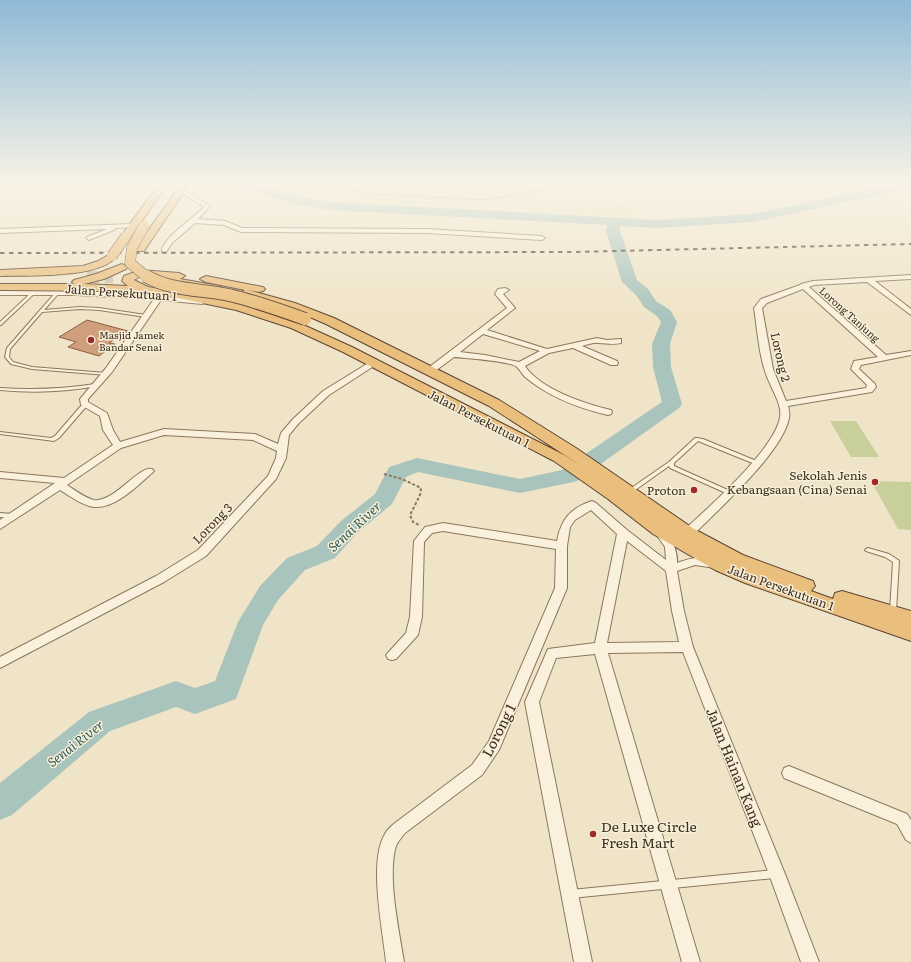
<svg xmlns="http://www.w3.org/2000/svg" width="911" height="962" font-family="Literata,serif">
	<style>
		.farmland { fill: #e6deb5 }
		.green { fill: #c9cf9b }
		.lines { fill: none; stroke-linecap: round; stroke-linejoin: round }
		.river { fill: #a9c4bc; fill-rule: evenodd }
		.building { fill: #cf9f7d; stroke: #8d5f41 }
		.trunk-tunnel { stroke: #ccc0a6; stroke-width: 12; stroke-dasharray: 12 6; stroke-linecap: butt }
		.service-casing { stroke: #8d765c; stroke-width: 2 }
		.minor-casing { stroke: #8d765c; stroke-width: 2 }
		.trunk-casing { stroke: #5b4430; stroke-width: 2 }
		.path-far1 { stroke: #8d765c; stroke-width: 1; stroke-dasharray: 2 1; stroke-linecap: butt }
		.path { stroke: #8d765c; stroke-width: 2; stroke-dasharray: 3 2; stroke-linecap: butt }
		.service { fill: #faf1dc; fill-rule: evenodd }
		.minor { fill: #faf1dc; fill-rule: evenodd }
		.trunk { fill: #eabe7c; fill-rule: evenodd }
		.rail { stroke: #3d2e20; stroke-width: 2; stroke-dasharray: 4.5 4.5; stroke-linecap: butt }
		.trunk-bridge-far1-casing { stroke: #5b4430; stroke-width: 11; stroke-linecap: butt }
		.trunk-bridge-casing { stroke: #5b4430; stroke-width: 14; stroke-linecap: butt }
		.trunk-bridge-far1 { stroke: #eabe7c; stroke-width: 10 }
		.trunk-bridge { stroke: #eabe7c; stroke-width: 12 }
		.poi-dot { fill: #9e2a2b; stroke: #f7eed8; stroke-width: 1.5 }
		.labels { text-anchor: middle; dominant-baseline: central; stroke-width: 3; stroke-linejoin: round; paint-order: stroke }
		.far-street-label { font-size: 10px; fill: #3d2e20; stroke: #f7eed8 }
		.far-poi-label { font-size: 10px; fill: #3d2e20; stroke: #f7eed8; text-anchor: start }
		.street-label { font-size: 12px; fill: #3d2e20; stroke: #f7eed8 }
		.poi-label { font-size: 12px; fill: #3d2e20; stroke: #f7eed8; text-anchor: end }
		.water-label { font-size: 13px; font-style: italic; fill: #2f5d5a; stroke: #f7eed8 }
		.near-street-label { font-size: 14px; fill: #3d2e20; stroke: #f7eed8 }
		.near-poi-label { font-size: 14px; fill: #3d2e20; stroke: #f7eed8; text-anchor: start }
	</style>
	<rect width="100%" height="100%" fill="#f0e4c8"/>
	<path class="farmland" d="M268,183H581L637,214L339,200L279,190Z"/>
	<g class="green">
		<path d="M830,421H856L879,457H851Z"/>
		<path d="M871,481L911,482V530L898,529Z"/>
	</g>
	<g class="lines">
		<path class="river" d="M241,183H253L301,197L331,202L658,220L752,214L898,183H911V186L894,192L752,222L658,228L620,226V231L637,280L648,289L656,301L670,310L677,322L670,344L671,367L682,404L679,408L577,481L569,483L520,493L418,472L406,477L392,504L357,533L335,558L305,570L278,600L263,625L236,699L195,714L176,707L110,731L12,815L0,820V783L89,712L176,681L195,688L215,681L238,622L260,586L287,558L317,546L341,521L375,494L389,467L417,458L520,479L562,470L662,402L653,367L652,344L661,322L657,316L644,307L636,295L622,282L606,231L607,225L331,210L295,204L244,188Z"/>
	</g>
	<path class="building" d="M87,320L128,331L109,343L115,344L99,356L68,347L76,342L59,337Z"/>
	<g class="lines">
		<path class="trunk-tunnel" d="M87,277H113"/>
		<g class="service-casing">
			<g id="service">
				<path d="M32,292L35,293L1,325H0V322Z"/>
				<path d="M56,292L59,293L44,310L80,307L99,308L146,315L148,316L146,317L99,310L80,309L42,312L10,349L9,357L13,362L32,367L106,373H107V375L32,369L11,364L5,357L7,348Z"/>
				<path d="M95,384L97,385V386C65,392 32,393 0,390V388C32,390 63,389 95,384Z"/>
				<path d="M84,404H88V405L84,409L59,438L54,441L0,434V432L51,438L55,436L80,407Z"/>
				<path d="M695,438H697L703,439L759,462V464H755L698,441L674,463V466L730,491L731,492L730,493H726L670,468L669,466L631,493H627L626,492L627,491L669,462Z"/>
				<path d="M0,513L12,514L15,516L12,518L0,517Z"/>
				<path d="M868,548L889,554L898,560L899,561L896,611L895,613H891L890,611L893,562L885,557L866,551L865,550L866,549Z"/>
				<path d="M774,870L777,871L778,874L777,877L774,878L571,898L568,897L567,894L568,891L571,890Z"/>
			</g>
		</g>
		<g class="minor-casing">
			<g id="minor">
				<path d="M181,188L210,206L198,219L225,221L242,228L426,229L542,236L545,238L542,240L426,233L241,232L224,225L195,223L172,243L166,252H162C160,240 195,217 204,207L179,191L178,190Z"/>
				<path d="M132,224L135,226L134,227L115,228L114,230L89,240L86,238L87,237L107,229L0,233V229Z"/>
				<path d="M911,275V279L875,281L911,309V315L867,282L814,285L809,287L886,355L911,351V355L861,365L859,369L875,384L876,387L872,392L788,406C789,410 790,414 789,418C783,452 717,511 692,536H684L683,533L684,530C708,508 776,448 780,417C782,407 775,395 771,386C759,362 758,334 754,308L761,299L800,285L801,284L813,281ZM803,289L878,357L854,361L851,369L867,385L866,388L786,401L773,369L762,308L767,303Z"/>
				<path d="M505,288L509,290L503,294L515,308L487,330L547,349L597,338L607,340L621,339V343C612,345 606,343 598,343C593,342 587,345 582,346L617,361L618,363L617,365H611L573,348L549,353L525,366C540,389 585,404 611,410L612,412L611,414L608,415C578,408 549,397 525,377C522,374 520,370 517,367C510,361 465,358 454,357L434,372H428L427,370L428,368L507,308L495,294L498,289ZM483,334L540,351L519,362L485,355L460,352Z"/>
				<path d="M0,291L101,292L205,300L206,302L202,304L161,300L112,372L88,399V402L107,413L113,430L120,442L164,429L255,434L278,444L281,433L293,419L323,391L370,362H373L377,364L329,395L299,423L289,435L286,458L276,479L206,556L164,582L0,668V657L156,576L198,550L268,476L276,458L277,451L253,440L164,435L121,448L67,485C75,490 85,498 94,500C114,503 139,465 152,469L154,471L152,473C137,486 115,509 94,507C81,505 70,496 60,490L0,529V520L55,483L0,478V472L64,478L113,445L103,430L100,416L81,405L80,399L106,368L154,299L76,295H0Z"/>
				<path d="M592,501L596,503L627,530L666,560L665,547L654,531L655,528C669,524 678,552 677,563C693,557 703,556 719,561L721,564L719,567L715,568L695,565L677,571L684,611L693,647L785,874L819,962H801L769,874L683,652L608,653L700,962H682L595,654L556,658L539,702L592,962H574L525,702L548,649L595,643L617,534L591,510L575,520L570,527L567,546V588L499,750L482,775L405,833C402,837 398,841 396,846C387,876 399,930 404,962H386C383,931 368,861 385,834C387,830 391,826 395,823L472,765L489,741L555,588L556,549L443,531L432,533L424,542L422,617L418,635L396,659L392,660L388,659L386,655L406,633L410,617L414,541L425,527L443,523L557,541C561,520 570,508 592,501ZM627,541L666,571L672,611L679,642L607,643Z"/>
				<path d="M789,766L907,814L911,820V843L906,840L897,824L784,778L782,773L784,768Z"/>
			</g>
		</g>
		<g class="trunk-casing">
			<g id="trunk">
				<path d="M160,183H168L130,238H122L121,236Z"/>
				<path d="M182,183H190L144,251H136L135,249Z"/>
				<path d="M112,253L117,256C100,279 28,275 0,276V270L83,266L98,261Z"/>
				<path d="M122,264L127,267L126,269L104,279L84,284L128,286L122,281L124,276L140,270L179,273L185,276L180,279L220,286L222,288L220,290L216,291L166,283L162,282L160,280L162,278L141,276L134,280L148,287L211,297L244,305L299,323L352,347L564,455L583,467L489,406L326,324L287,307L241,295L239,293L245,290L206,282L200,279L206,276L263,287L265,289L263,291L259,292L248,290L295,303L334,318L499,400L576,448L694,529L743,555L813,581L815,586L811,591L833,599L835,593L842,591L911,611V641L745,583L715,570L653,534L608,499L554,461L343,352L291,328L236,310L183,299L154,294L97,291L0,290V284H74L72,282L74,280L96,274Z"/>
			</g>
		</g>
		<path class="path-far1" d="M346,183L350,189L373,194L486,200L551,188L585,184L620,183"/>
		<path class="path" d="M384,474L402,479L421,488L420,495L410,515L413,522L419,525"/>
		<use href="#service" class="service"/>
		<use href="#minor" class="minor"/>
		<use href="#trunk" class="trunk"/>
		<path class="rail" d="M0,253L573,252L911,244"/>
		<g class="trunk-bridge-far1-casing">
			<g id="trunk-bridge-far1">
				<path d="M144,226L132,248L130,263L147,277"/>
				<path d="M112,256L126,236"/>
			</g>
		</g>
		<g class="trunk-bridge-casing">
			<path id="trunk-bridge" d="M146,276C171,291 201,289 229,295C255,301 280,310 305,319"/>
		</g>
		<use href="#trunk-bridge-far1" class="trunk-bridge-far1"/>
		<use href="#trunk-bridge" class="trunk-bridge"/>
	</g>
	<linearGradient id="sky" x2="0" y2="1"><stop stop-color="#8fbad6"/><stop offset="0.58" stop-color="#f8f3e6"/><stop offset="1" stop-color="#f8f3e6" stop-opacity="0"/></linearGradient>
	<rect width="911" height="317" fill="url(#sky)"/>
	<g class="poi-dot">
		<circle cx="91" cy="340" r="4"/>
		<circle cx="875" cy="482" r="4"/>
		<circle cx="694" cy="490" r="4"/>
		<circle cx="593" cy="834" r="4"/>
	</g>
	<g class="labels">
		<g class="far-street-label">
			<text transform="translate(850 314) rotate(42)">Lorong Tanjung</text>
		</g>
		<g class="far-poi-label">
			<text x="99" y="334">Masjid Jamek<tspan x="99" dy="12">Bandar Senai</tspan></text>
		</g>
		<g class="street-label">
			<text transform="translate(121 292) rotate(4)">Jalan Persekutuan 1</text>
			<text transform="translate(781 357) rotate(77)">Lorong 2</text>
			<text transform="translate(479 418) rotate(27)">Jalan Persekutuan 1</text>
			<text transform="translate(212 523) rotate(-46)">Lorong 3</text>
			<text transform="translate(781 587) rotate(20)">Jalan Persekutuan 1</text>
		</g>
		<g class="poi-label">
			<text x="867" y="475">Sekolah Jenis<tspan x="867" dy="14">Kebangsaan (Cina) Senai</tspan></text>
			<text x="686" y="490">Proton</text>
		</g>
		<g class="water-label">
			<text transform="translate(354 526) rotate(-43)">Senai River</text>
			<text transform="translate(75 743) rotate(-38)">Senai River</text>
		</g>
		<g class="near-street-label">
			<text transform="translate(498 730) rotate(-63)">Lorong 1</text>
			<text transform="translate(735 767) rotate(68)">Jalan Hainan Kang</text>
		</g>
		<g class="near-poi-label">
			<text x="601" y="826">De Luxe Circle<tspan x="601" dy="16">Fresh Mart</tspan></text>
		</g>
	</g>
</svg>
